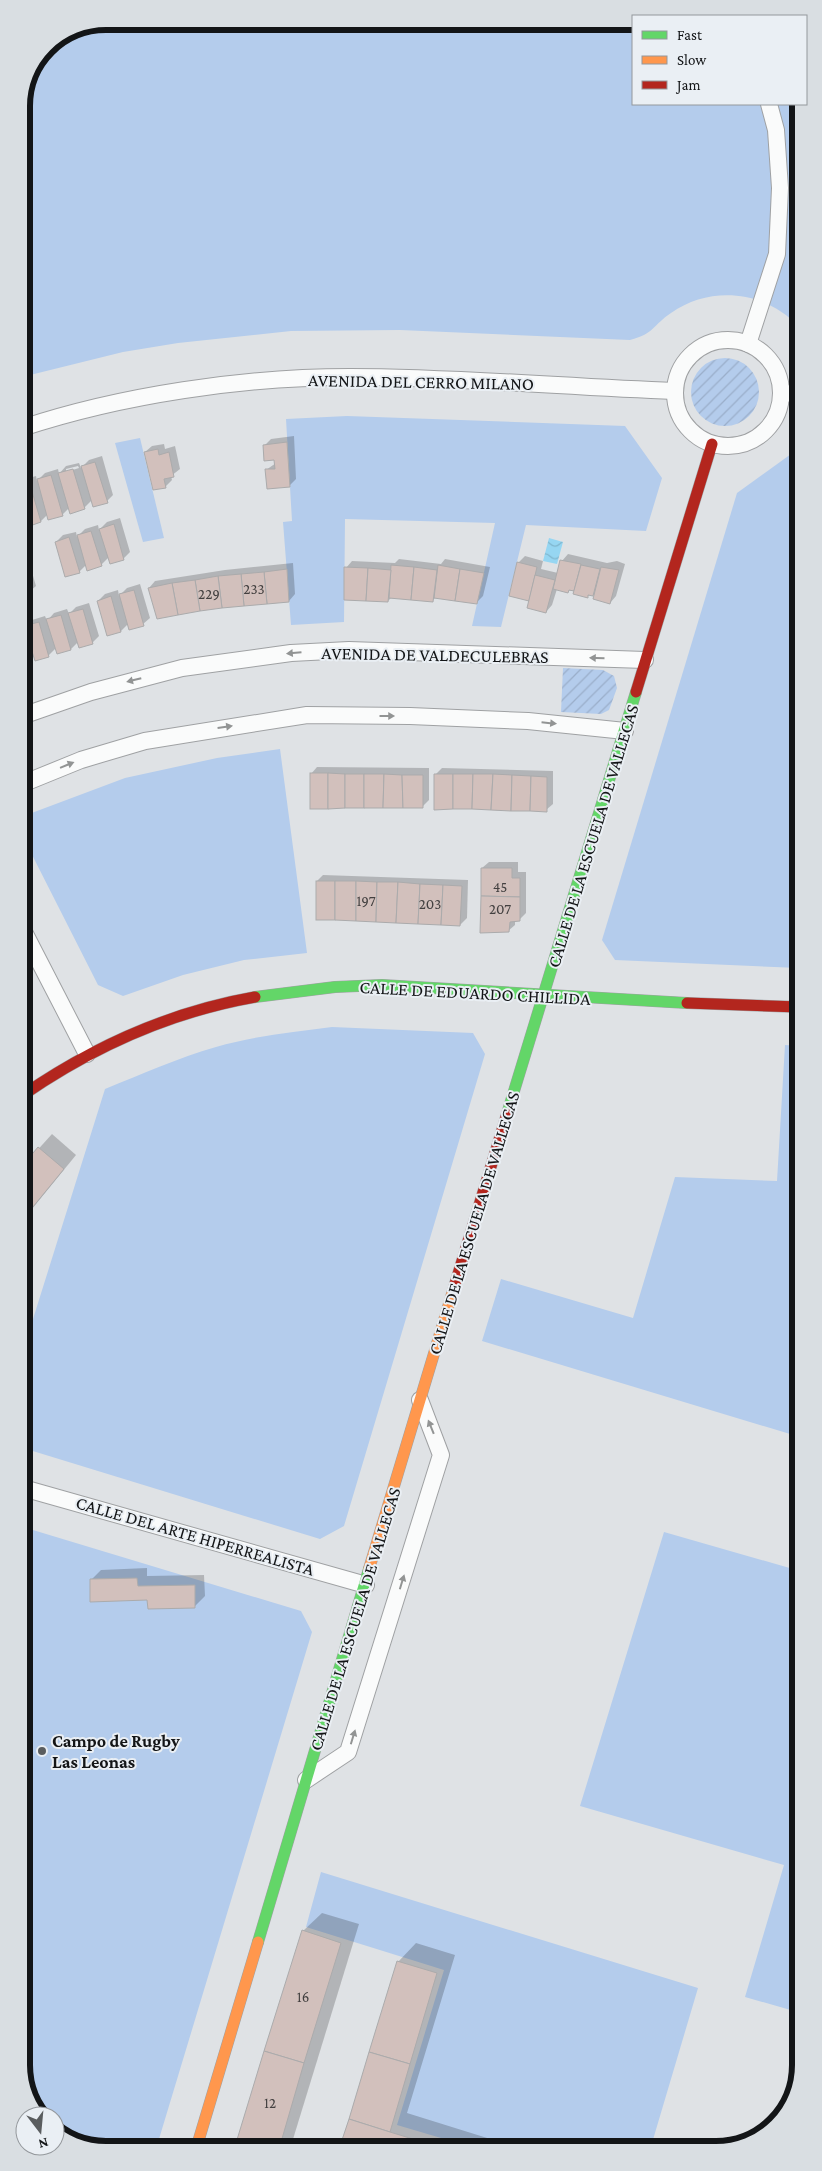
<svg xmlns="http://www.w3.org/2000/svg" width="822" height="2171" font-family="'Crimson Pro',serif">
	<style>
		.green { fill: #b4ccec }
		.garden { fill: url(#garden-furrows) }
		.water { fill: url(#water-waves) }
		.shadow { fill: #0003; fill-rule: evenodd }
		.building { fill: #d2c0bc; stroke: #ababac }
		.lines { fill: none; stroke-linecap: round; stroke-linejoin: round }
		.street-casing { stroke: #9fa1a3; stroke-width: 18 }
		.fast-casing { stroke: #9fa1a3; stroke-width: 12 }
		.slow-casing { stroke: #9fa1a3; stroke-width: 12 }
		.jam-casing { stroke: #9fa1a3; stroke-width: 12 }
		.street { stroke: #fafbfb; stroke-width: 16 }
		.fast { stroke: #63d668; stroke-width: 11 }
		.slow { stroke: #ff974d; stroke-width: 11 }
		.jam { stroke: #b3261e; stroke-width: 11 }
		.oneway { fill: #929494 }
		.poi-dot { fill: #5a5d5f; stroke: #eaeff4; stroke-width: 2 }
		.labels { text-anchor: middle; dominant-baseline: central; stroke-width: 4; stroke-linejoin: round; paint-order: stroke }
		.number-label { font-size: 15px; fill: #434040 }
		.street-label { font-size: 18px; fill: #131517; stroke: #eaeff4 }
		.poi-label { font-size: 18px; font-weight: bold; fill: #131517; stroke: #eaeff4; text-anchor: start }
		.rim { fill: none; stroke: #131517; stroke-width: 6 }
	</style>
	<defs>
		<pattern id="garden-furrows" width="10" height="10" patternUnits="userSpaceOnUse" patternTransform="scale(1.25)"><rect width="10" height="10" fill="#b4ccec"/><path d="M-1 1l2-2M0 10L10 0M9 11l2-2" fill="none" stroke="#9aaeca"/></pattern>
		<pattern id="water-waves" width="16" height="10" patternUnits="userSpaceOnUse" patternTransform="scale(1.25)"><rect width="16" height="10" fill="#96d6f2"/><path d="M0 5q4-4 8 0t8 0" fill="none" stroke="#80b7cf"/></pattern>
	</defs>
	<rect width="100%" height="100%" fill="#dfe2e5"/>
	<g class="green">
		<path d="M633,22V104H798V326C765,291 711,285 671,313C653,325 654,334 630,340L400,330L291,331L178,343L123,352L22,377L21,101L46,46L74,28Z"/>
		<path d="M347,416L625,426L662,478L646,531L526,525L501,627L472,626L495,523L345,519L344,622L291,625L283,522L292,521L286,419Z"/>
		<path d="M140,438L164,538L143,542L115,443Z"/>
		<path d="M798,449L799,968L615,960L602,940L737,493Z"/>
		<path d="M280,749L307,953L244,960L183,975L123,996L98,985L23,837L29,814L125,778L217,758Z"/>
		<path d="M332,1027L473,1033L485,1054L344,1526L320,1539L23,1448V1351L105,1089C142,1074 178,1058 216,1047C253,1036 294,1032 332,1027Z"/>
		<path d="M785,1045L799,1046L800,1437L482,1341L501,1279L633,1318L675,1177L777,1181Z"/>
		<path d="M23,1527L301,1611L312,1632L156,2149L100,2150L55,2131V2116H42L24,2087Z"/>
		<path d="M664,1532L800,1571L801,2013L745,1997L784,1865L580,1806Z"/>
		<path d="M321,1872L698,1988L652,2143L665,2147L475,2148L397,2125L444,1970L306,1927Z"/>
	</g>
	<g class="garden">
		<circle cx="725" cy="392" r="34"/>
		<path d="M563,668L603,670L614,676L617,688L609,710L601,714L561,712Z"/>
	</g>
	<path class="water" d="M549,538L563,542L557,564L543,561Z"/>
	<g class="shadow">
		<path d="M294,436L296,479L289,486L266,470L276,463L275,458L264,446L271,439Z"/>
		<path d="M164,444L165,449L175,446L180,469L171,476L172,480L165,487L145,452L152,446Z"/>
		<path d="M102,456L113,495L107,501L92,500L84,508L70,507L62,515L48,514L41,521L26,520L22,525V480L36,476L37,481L45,473L58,469L59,474L66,466L79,463L81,468L89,460ZM78,466L79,468L66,472V469Z"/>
		<path d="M120,518L130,552L123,559L109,557L101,565L87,564L79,572L56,542L63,535L76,532L77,537L85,529L98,525L99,530L107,522Z"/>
		<path d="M26,552L36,586L29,592L22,595V554Z"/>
		<path d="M568,554L607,563L617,561L625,564L616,596L610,603L594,595L590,594L587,597L575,591L557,589L552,605L546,612L530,600L519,562L525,556L543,561L541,569L558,573L562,561Z"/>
		<path d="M399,559L441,564L445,559L490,567L483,596L476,603L436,597L432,601L392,597L388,601L346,568L352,561L395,563Z"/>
		<path d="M293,563L295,594L289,601L149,588L155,581L225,570Z"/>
		<path d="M140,584L150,618L143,624L129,623L121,631L108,635L98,601L105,594L118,590L119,596L127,588Z"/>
		<path d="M89,603L99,636L92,643L78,642L71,649L56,648L48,656L34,655L22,663V622L25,627L32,620L45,616L47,621L54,613L67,609L69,614L76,607Z"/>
		<path d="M317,767L429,768V800L422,807L311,774Z"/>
		<path d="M442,768L553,771V804L546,810L435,808V775Z"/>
		<path d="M489,862H518V872H526V913L519,920H515V925L508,931L482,868Z"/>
		<path d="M323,875L468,880L467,918L460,925L317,881Z"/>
		<path d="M52,1134L76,1155L23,1220V1166Z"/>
		<path d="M147,1568V1576L204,1575L205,1596L195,1606L148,1599L91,1580L101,1570Z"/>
		<path d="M322,1913L359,1924L290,2149H237L303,1931Z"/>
		<path d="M416,1943L455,1955L407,2113L500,2142L498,2148L340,2149L398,1962Z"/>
	</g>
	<g class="building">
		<path d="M287,442L290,487L267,489L265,469H275L274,460L264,461L263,445Z"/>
		<path d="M158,449L159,455L169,452L174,477L164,479L166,488L153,490L144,452Z"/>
		<path d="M95,462L108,503L93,507L81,466Z"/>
		<path d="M73,469L85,509L70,514L58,473Z"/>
		<path d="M51,475L63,516L48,520L37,479Z"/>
		<path d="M29,481L41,522L27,527L22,511V484Z"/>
		<path d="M114,524L124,560L110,564L99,529Z"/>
		<path d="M91,531L102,566L87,571L77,535Z"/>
		<path d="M69,537L80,573L65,577L55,542Z"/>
		<path d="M560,560L581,564L574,591L569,590L568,593L553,589Z"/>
		<path d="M517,562L537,567L529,601L509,596Z"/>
		<path d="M391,565L414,567L411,600L389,598Z"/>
		<path d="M438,565L460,569L455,601L434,598Z"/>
		<path d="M581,565L600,569L593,596L588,595V598L573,594Z"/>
		<path d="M22,567L30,594L22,596Z"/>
		<path d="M344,567L368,568L366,601L344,600Z"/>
		<path d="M414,567L437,570L433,602L411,600Z"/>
		<path d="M601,567L619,570L610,604L593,599Z"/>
		<path d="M368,568L391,570L388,602L366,601Z"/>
		<path d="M287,569L289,602L267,604L264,572Z"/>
		<path d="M460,569L484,573L477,604L455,601Z"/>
		<path d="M264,572L267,604L244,606L241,574Z"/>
		<path d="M241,574L244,606L222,608L218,576Z"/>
		<path d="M535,575L555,580L546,613L527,608Z"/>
		<path d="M218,576L222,608L200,611L195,580Z"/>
		<path d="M195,580L200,611L178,615L172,583Z"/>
		<path d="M172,583L178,615L157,619L148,588Z"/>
		<path d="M134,590L144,626L129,630L119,594Z"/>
		<path d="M111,596L121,632L107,636L97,601Z"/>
		<path d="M83,609L93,644L79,648L68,613Z"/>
		<path d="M61,615L71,650L57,654L46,619Z"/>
		<path d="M39,622L49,657L35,661L24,626Z"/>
		<path d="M22,646L27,663L22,665Z"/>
		<rect x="310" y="773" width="18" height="36"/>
		<path d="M328,773L345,774V808L328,809Z"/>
		<rect x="345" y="774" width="19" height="34"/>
		<path d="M364,774H384L383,808H364Z"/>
		<path d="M384,774L402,775L403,808H383Z"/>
		<path d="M434,774H453V809L434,810Z"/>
		<path d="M453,774H473L472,809H453Z"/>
		<path d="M473,774H493L491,810L472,809Z"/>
		<path d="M493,774L512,775L511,811L491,810Z"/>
		<path d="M402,775H423V808H403Z"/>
		<path d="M512,775L531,776L530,811H511Z"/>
		<path d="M531,776L547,777V812L530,811Z"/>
		<path d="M481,868H512V878H520V897L481,896Z"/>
		<rect x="316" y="881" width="19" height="39"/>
		<path d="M335,881H356V921L335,920Z"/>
		<path d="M356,881L377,882L376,922L356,921Z"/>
		<path d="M377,882H398L396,923L376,922Z"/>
		<path d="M398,882L420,884L418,924L396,923Z"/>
		<path d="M420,884L443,885L441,925L418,924Z"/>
		<path d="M443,885L462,886L460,926L441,925Z"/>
		<path d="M481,896L520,897V921L510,922L509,932L480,933Z"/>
		<path d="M38,1147L64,1169L23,1219V1165Z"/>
		<path d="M137,1578L138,1586L195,1585V1608L148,1609L147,1600L90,1602V1579Z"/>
		<path d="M302,1930L341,1943L304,2063L264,2051Z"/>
		<path d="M397,1961L437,1973L410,2064L369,2052Z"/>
		<path d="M264,2051L304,2063L279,2149H255L236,2143Z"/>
		<path d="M369,2052L410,2064L390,2132L349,2119Z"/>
		<path d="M349,2119L390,2132L442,2148L339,2149Z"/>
		<path d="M236,2143L255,2149H235Z"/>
	</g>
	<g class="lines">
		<g class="street-casing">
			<g id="street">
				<circle cx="728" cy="393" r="53"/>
				<path d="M748,344L777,254L780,188L776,130L769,104"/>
				<path d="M781,393L798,394"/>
				<path d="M22,428C122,395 244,377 350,377C458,377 566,387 674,391"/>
				<path d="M22,716L91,692L182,668L291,653L349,650L645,660"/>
				<path d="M22,784L81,760L145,741L307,715L410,716L528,721L625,731"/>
				<path d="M23,930L87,1054"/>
				<path d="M23,1488L366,1585"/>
				<path d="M306,1780L348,1752L441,1455L420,1400"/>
			</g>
		</g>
		<g class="fast-casing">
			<g id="fast">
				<path d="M255,997L335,987L382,985L687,1003"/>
				<path d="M507,1114L636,692"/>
				<path d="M258,1942L369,1569"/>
			</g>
		</g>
		<g class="slow-casing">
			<g id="slow">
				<path d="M369,1569L455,1284"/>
				<path d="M196,2149L258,1942"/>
			</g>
		</g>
		<g class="jam-casing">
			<g id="jam">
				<path d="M636,692L712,444"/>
				<path d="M687,1003L799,1007"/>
				<path d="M23,1095C94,1046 170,1012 255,997"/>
				<path d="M455,1284L507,1114"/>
			</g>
		</g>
		<use href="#street" class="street"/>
		<use href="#fast" class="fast"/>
		<use href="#slow" class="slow"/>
		<use href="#jam" class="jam"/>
	</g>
	<defs><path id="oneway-solid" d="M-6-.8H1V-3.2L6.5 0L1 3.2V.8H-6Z" transform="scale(1.25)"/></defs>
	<g class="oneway">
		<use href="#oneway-solid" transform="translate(294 653) rotate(175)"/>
		<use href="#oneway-solid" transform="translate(597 658) rotate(-178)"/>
		<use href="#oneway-solid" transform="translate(134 680) rotate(166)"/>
		<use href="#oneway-solid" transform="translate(387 716)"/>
		<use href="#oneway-solid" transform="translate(549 723) rotate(6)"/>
		<use href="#oneway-solid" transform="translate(225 727) rotate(-8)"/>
		<use href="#oneway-solid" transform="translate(67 765) rotate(-22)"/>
		<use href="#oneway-solid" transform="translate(431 1427) rotate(-112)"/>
		<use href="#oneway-solid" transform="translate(402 1582) rotate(-73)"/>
		<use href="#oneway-solid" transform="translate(353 1737) rotate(-73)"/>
	</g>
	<circle class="poi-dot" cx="42" cy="1751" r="5"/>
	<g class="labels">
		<g class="number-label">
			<text x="254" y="589">233</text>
			<text x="209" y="594">229</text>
			<text x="500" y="887">45</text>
			<text x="366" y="901">197</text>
			<text x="430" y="904">203</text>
			<text x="500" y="909">207</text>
			<text x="303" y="1997">16</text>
			<text x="270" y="2103">12</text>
		</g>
		<g class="street-label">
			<text transform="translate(421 382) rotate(1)">AVENIDA DEL CERRO MILANO</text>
			<text transform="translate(435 655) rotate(1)">AVENIDA DE VALDECULEBRAS</text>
			<text transform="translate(593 836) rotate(-73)">CALLE DE LA ESCUELA DE VALLECAS</text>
			<text transform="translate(475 993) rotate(3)">CALLE DE EDUARDO CHILLIDA</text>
			<text transform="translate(474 1223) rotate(-73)">CALLE DE LA ESCUELA DE VALLECAS</text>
			<text transform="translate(195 1536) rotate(16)">CALLE DEL ARTE HIPERREALISTA</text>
			<text transform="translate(355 1619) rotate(-73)">CALLE DE LA ESCUELA DE VALLECAS</text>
		</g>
		<g class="poi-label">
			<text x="52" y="1741">Campo de Rugby<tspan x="52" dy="21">Las Leonas</tspan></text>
		</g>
	</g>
	<path d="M0 0H822V2171H0ZM106 30H716A76 76 0 0 1 792 106V2065A76 76 0 0 1 716 2141H106A76 76 0 0 1 30 2065V106A76 76 0 0 1 106 30Z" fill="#d9dee2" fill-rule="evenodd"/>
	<path class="rim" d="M106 30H716A76 76 0 0 1 792 106V2065A76 76 0 0 1 716 2141H106A76 76 0 0 1 30 2065V106A76 76 0 0 1 106 30Z"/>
	<rect x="632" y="15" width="175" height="90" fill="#eaeff4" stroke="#94989c"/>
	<rect x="642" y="31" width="25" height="8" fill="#63d668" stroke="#94989c"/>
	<text x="677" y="40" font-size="15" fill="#131517">Fast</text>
	<rect x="642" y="56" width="25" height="8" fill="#ff974d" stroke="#94989c"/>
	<text x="677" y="65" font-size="15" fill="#131517">Slow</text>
	<rect x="642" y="81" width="25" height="8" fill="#b3261e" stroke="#94989c"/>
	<text x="677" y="90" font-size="15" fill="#131517">Jam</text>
	<g transform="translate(40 2131) rotate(164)"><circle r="24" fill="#eaeff4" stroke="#94989c"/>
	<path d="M0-4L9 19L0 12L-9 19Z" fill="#5a5d5f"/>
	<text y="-8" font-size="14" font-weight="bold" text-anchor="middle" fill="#131517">N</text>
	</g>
</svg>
